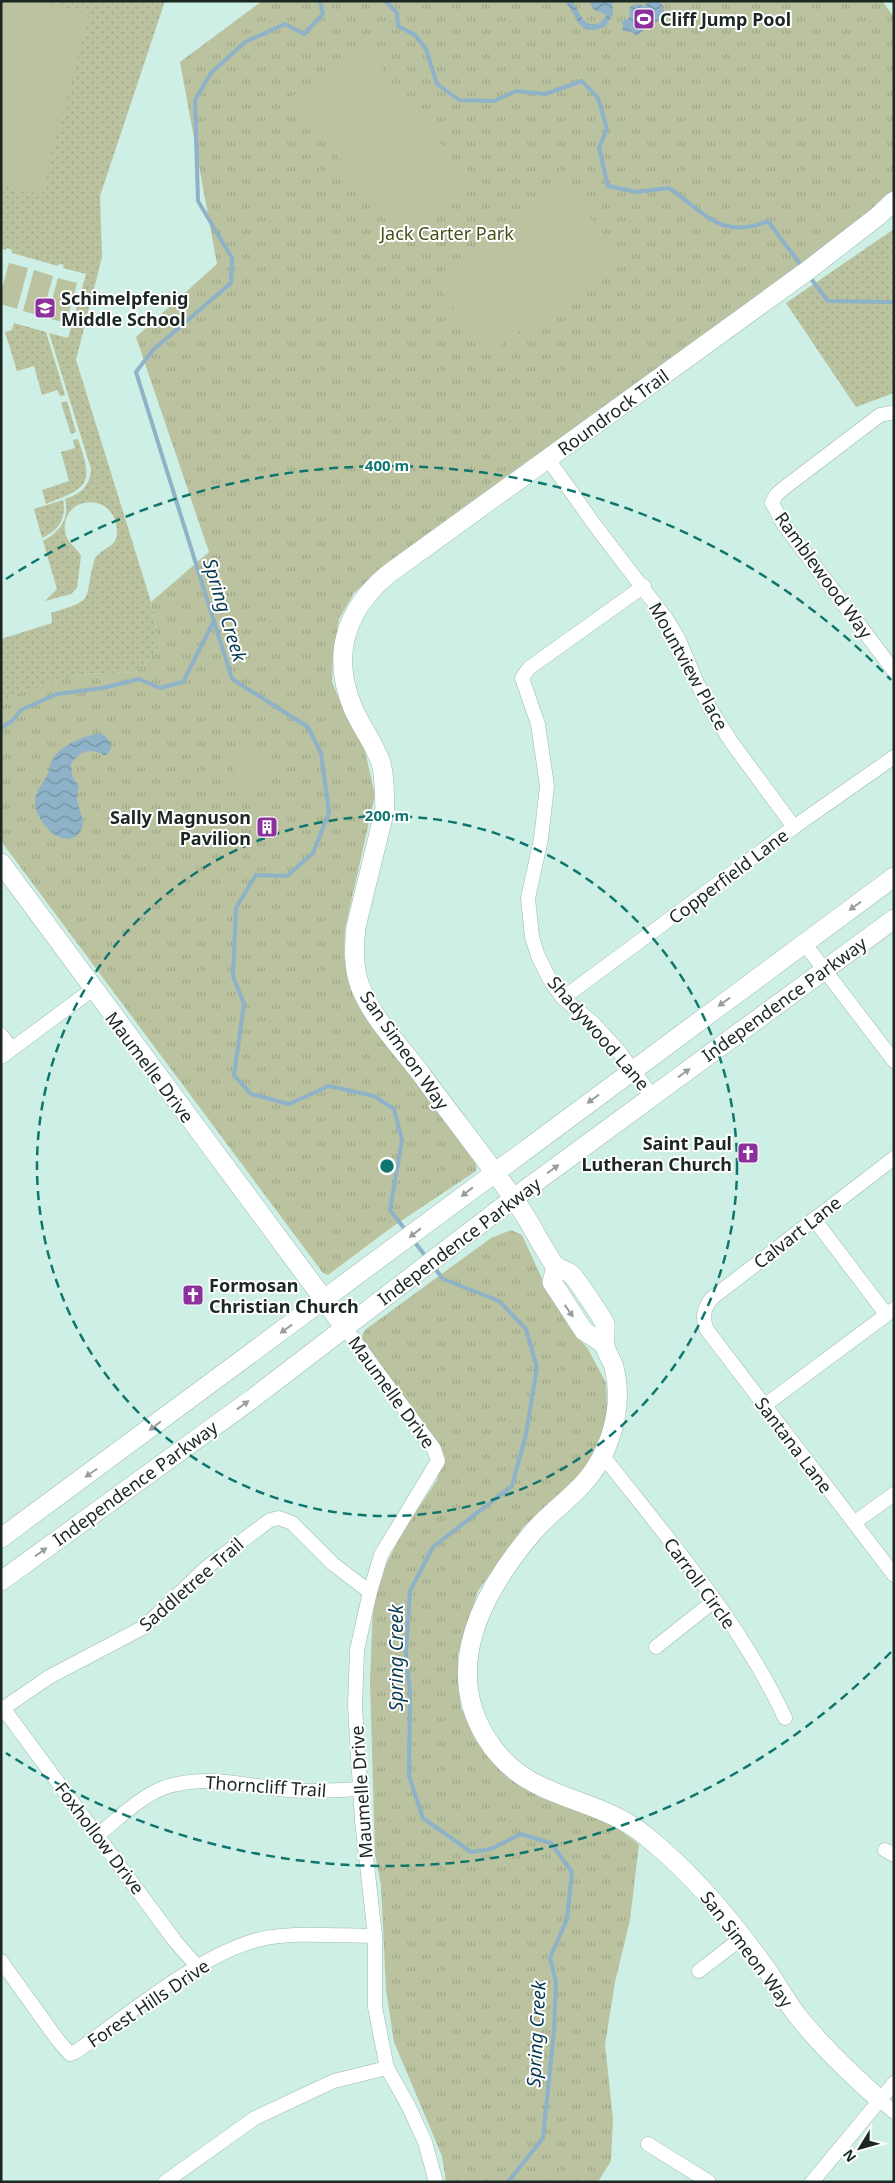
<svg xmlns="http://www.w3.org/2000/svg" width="895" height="2183" font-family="'Noto Sans',sans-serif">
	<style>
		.grass { fill: url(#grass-dots) }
		.park { fill: url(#park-tufts) }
		.garden { fill: #bac29f }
		.water { fill: url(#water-waves) }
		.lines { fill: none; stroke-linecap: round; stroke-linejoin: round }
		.stream { stroke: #8eb2c8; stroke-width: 4 }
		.street-casing { stroke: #9bbab1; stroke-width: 15 }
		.secondary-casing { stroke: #9bbab1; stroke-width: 20 }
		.street { stroke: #fff; stroke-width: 14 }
		.secondary { stroke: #fff; stroke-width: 19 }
		.oneway { fill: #989e9c }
		.ring { fill: none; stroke: #0f766e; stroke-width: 2.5; stroke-dasharray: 9 6 }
		.labels { text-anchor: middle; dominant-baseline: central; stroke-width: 4; stroke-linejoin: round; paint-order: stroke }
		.poi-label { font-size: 18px; font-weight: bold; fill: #1a2723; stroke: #fff; text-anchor: start }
		.park-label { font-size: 18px; fill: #464f16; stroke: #fff }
		.street-label { font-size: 18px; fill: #1a2723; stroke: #fff }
		.water-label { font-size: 19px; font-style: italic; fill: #083b52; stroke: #fff }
		.centre { fill: #0f766e; stroke: #fff; stroke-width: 2.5 }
		.ring-label { font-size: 15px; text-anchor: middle; font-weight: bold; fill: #0f766e; stroke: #fff; stroke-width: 4; stroke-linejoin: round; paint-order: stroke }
	</style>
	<defs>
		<pattern id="grass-dots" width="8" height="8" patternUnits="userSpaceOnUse" patternTransform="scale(1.25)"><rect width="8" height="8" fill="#bac29f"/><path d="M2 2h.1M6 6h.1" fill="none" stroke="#9fa789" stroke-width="1.8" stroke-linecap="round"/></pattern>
		<pattern id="park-tufts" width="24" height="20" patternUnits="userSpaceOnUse" patternTransform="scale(1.25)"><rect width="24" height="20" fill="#bac29f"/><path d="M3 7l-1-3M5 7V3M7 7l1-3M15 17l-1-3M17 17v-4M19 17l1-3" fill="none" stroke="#9fa789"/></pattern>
		<pattern id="water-waves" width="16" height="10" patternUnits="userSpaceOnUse" patternTransform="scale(1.25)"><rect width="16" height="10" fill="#8eb2c8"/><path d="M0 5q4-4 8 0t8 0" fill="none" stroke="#7391a2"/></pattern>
	</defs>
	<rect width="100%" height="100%" fill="#ceefe5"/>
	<g class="grass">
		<path d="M1,1H165L100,196L102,257L76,360L151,602L159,647L136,672L80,674L1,703V639L52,623L51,613C97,599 83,602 94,561C98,548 117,549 117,533C118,491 61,494 65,531C66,543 76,546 81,556L77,588L71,594L45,601L57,589L43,541C60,532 70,519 65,499C81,494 90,486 91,469L49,333L68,338L86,274L63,268L64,265L59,264L58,266L12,253V250L7,248L6,250L1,249Z"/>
		<path d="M894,229V393L856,407L786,303Z"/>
		<path d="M14,323L46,332L65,395L60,396L57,390L42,395L34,366L17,371L5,332L12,330Z"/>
		<path d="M67,401L76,432L71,434L61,403Z"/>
		<path d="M78,439C94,485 89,487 46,504L42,490L69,481L61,452L75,448L73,440Z"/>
		<path d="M63,500C67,518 58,531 42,538L34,509Z"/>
	</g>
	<g class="park">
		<path d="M262,1H882L894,17V191L880,206L388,562L354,593L339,619L333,654L332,682L343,708L364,747L375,795L345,929L344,956L350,982L365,1013L476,1164V1171L392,1227L328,1275L323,1273L1,841V703L12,695L80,674L136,672L159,647L151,602L209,552L136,337L217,264L180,62Z"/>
		<path d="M511,1230L522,1235L550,1296L570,1328L588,1349L606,1383L607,1413L600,1441L580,1475L523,1527L478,1591L458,1654L461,1708L476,1741L499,1769L539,1797L608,1822L639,1844L630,1920L615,1982L605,2045L613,2119L611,2161L598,2182H446L442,2156L394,2042L386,1990L381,1885L375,1854L370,1681L373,1606L386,1565L400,1536L437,1480L444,1456L437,1442L361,1338L365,1330L491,1238Z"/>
	</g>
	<g class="garden">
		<path d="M4,1H42L89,14L41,195L1,184V12Z"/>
		<path d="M361,42L469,179L397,234L292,97Z"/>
		<path d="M563,180L621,257L488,355L433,279Z"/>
		<path d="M9,263L28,268L17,309L1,304V292Z"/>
		<path d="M34,270L53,276L42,316L23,311Z"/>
		<path d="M58,278L77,283L66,323L47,318Z"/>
		<path d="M252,744L273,783L248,797L228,758Z"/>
	</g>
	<g class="water">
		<path d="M564,1H572C581,13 581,28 600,23L607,15L594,10L589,1H612L613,14L605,27C575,38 579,15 564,1Z"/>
		<path d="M649,1H660L666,15L636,36L633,32L623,31L622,22L629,18L630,7L637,4L644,6Z"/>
		<path d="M101,733L110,741L111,749L105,756C91,747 80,750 71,764L72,776L79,786C72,805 88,818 81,830C66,855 35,822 35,802C35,790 45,782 49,771C50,768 50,763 52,760C62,744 84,736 101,733Z"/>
	</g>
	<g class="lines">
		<g class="stream">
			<path d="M320,1L323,14L304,34L285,24L245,42L211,73L195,100L198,201L232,258L231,283L153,350L136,372L232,679L308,727L321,753L329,813L313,853L287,876L256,875L236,908L233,976L244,1004L234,1075L251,1094L289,1104L329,1086L374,1096L394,1109L402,1140L390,1210L407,1232"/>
			<path d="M385,1L397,13L398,26L415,35L426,49L437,84L459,100L494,101L516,91L545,94L582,81L598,98L607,129L599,148L608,186L636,192L669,188C704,212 722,241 768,221L800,264"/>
			<path d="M812,280L828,301L894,302"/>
			<path d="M1,728L12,721L21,710L57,694L103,688L139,679L160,688L183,682L214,621"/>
			<path d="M413,1240L427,1258"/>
			<path d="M434,1267L443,1279L499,1301L526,1329L537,1368L526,1434L512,1486L433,1547L410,1591L406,1655L410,1691L409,1776L423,1818L471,1852L491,1849L521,1834L551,1843L572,1872L567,1919L550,1958L556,1982L554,2031L543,2138L508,2182"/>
		</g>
		<g class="street-casing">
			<g id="street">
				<path d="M894,412L880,415L784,488L776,495L772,503L784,525L894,671"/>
				<path d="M548,459L594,524L665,617L678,638L697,683L711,710L732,743L794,827"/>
				<path d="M644,586L529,668L522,678L538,724L547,786L541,839L528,898L532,937L538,956L551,982L563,998L593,1023L617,1049L652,1096"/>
				<path d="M804,943L894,1061"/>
				<path d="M563,998L794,827L894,757"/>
				<path d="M1,1035L12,1049"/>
				<path d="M1,1057L93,989"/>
				<path d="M894,1158L712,1298C703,1309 702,1318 707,1330L894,1575"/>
				<path d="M814,1219L886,1314"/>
				<path d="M345,1328L434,1449L438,1461L381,1555L370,1592L357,1650L355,1706L362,1821L375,1936V2007L387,2068L408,2105L425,2142L436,2182"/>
				<path d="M764,1406L894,1309"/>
				<path d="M603,1456C668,1539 740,1621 785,1718"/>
				<path d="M854,1523L894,1494"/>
				<path d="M656,1647L714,1601"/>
				<path d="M3,1708L175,1941L197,1966"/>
				<path d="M1,1710L49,1677L144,1627L207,1567L270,1520L279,1518L292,1523L333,1564L370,1592"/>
				<path d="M98,1835C118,1819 140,1797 163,1788C204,1773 246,1786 288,1790C312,1792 336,1790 360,1789"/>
				<path d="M885,1850L894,1855"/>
				<path d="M1,1961L57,2039L70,2054L77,2051C129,2014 196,1957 257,1940C292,1931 339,1936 375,1936"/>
				<path d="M699,1971L743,1937"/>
				<path d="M880,2100L894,2112"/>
				<path d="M648,2144L709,2182"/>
				<path d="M165,2182L255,2118L334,2081L387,2068"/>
				<path d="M812,2182L894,2083"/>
			</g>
		</g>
		<g class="secondary-casing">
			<g id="secondary">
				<path d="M1,863L345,1328"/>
				<path d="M556,1267L552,1282L584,1331L604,1344"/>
				<path d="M1,1538C300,1319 596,1097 894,877"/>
				<path d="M1,1581L252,1399L514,1198L894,919"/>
				<path d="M880,2100C852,2075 824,2049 801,2020C788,2005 779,1987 767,1970C732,1921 694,1875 647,1837C594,1792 525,1804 485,1736C442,1664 485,1589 533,1532C546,1517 562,1505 576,1491C608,1461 625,1411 614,1367C612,1360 607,1354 605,1346C603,1339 606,1331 605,1324C603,1319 576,1278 571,1274C565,1269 558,1270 553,1263C539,1242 529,1219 514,1199C485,1158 454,1119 424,1078C403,1049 373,1020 360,986C353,967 354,947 356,927L385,809C384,794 385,777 381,763C374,743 361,727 353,708C331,656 345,611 387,575L807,271L878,216L894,201"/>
			</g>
		</g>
		<use href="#street" class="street"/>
		<use href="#secondary" class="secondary"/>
	</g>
	<defs><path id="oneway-solid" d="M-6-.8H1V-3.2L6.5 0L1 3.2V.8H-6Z" transform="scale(1.25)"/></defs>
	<g class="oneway">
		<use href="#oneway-solid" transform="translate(855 906) rotate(144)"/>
		<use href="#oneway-solid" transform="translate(724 1002) rotate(144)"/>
		<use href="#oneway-solid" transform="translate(684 1073) rotate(-36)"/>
		<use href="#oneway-solid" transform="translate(593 1099) rotate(144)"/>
		<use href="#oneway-solid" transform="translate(553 1169) rotate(-36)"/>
		<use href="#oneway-solid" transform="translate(467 1192) rotate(142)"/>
		<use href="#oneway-solid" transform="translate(415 1233) rotate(142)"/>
		<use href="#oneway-solid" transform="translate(569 1311) rotate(55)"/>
		<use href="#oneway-solid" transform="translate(286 1329) rotate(144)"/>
		<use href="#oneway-solid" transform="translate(243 1405) rotate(-36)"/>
		<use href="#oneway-solid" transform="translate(155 1426) rotate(142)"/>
		<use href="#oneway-solid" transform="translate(91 1473) rotate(145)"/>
		<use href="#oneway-solid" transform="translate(41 1552) rotate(-36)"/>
	</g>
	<g class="ring">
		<circle cx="387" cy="1166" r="350"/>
		<path d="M891 1652A700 700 0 0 1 6 1753M6 579A700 700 0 0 1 891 680"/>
	</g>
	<defs>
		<g id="stadium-square" transform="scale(1.125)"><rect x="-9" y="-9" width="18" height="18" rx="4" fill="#8c309b" stroke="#fff"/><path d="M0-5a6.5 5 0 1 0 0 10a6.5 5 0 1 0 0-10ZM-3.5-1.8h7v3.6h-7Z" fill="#fff"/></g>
		<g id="school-square" transform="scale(1.125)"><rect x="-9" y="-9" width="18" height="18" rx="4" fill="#8c309b" stroke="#fff"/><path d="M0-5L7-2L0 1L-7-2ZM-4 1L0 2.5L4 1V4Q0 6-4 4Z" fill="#fff"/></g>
		<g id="building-square" transform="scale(1.125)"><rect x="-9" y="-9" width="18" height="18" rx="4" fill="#8c309b" stroke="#fff"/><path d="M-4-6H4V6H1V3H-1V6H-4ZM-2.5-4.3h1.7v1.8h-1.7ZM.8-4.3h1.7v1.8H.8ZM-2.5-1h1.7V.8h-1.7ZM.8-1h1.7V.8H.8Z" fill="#fff"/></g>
		<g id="church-square" transform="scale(1.125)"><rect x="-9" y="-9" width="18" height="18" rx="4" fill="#8c309b" stroke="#fff"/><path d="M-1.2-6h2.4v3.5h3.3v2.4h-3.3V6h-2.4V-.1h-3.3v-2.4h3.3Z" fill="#fff"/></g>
	</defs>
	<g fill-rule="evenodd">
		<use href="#stadium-square" x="644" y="19"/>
		<use href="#school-square" x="45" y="308"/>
		<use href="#building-square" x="267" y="827"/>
		<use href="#church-square" x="748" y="1153"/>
		<use href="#church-square" x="193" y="1295"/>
	</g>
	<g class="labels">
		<g class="poi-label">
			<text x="660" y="19">Cliff Jump Pool</text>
			<text x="61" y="298">Schimelpfenig<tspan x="61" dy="21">Middle School</tspan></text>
			<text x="251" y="817" text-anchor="end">Sally Magnuson<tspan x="251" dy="21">Pavilion</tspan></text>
			<text x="732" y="1143" text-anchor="end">Saint Paul<tspan x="732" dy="21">Lutheran Church</tspan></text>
			<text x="209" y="1285">Formosan<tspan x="209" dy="21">Christian Church</tspan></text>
		</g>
		<g class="park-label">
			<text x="447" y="233">Jack Carter Park</text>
		</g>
		<g class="street-label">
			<text transform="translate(613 412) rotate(-36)">Roundrock Trail</text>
			<text transform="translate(824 575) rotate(54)">Ramblewood Way</text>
			<text transform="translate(689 666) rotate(61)">Mountview Place</text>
			<text transform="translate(728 876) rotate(-37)">Copperfield Lane</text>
			<text transform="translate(784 999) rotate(-36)">Independence Parkway</text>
			<text transform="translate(599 1033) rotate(49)">Shadywood Lane</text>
			<text transform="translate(405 1050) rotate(55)">San Simeon Way</text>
			<text transform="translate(150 1067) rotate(53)">Maumelle Drive</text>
			<text transform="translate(797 1232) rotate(-38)">Calvart Lane</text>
			<text transform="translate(459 1241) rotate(-37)">Independence Parkway</text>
			<text transform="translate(392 1392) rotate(54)">Maumelle Drive</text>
			<text transform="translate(794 1445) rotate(53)">Santana Lane</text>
			<text transform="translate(135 1483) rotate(-36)">Independence Parkway</text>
			<text transform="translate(700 1583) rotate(54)">Carroll Circle</text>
			<text transform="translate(191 1584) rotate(-41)">Saddletree Trail</text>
			<text transform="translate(266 1786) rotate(4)">Thorncliff Trail</text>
			<text transform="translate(361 1792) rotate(-94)">Maumelle Drive</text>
			<text transform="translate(100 1838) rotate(53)">Foxhollow Drive</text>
			<text transform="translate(747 1949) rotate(53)">San Simeon Way</text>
			<text transform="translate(148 2003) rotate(-34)">Forest Hills Drive</text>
		</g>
		<g class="water-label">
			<text transform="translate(225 610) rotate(73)">Spring Creek</text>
			<text transform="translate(396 1658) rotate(-90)">Spring Creek</text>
			<text transform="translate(536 2034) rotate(-87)">Spring Creek</text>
		</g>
	</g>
	<circle cx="387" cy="1166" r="8" class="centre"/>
	<g class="ring-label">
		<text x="387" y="471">400 m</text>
		<text x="387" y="821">200 m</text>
	</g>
	<rect width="895" height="2183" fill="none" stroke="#1a2723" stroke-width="5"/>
	<g transform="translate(860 2148) rotate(233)" stroke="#ffffff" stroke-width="4" paint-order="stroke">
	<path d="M0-4L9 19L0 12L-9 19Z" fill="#1a2723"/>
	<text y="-8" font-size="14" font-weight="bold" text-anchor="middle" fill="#1a2723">N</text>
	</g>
</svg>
